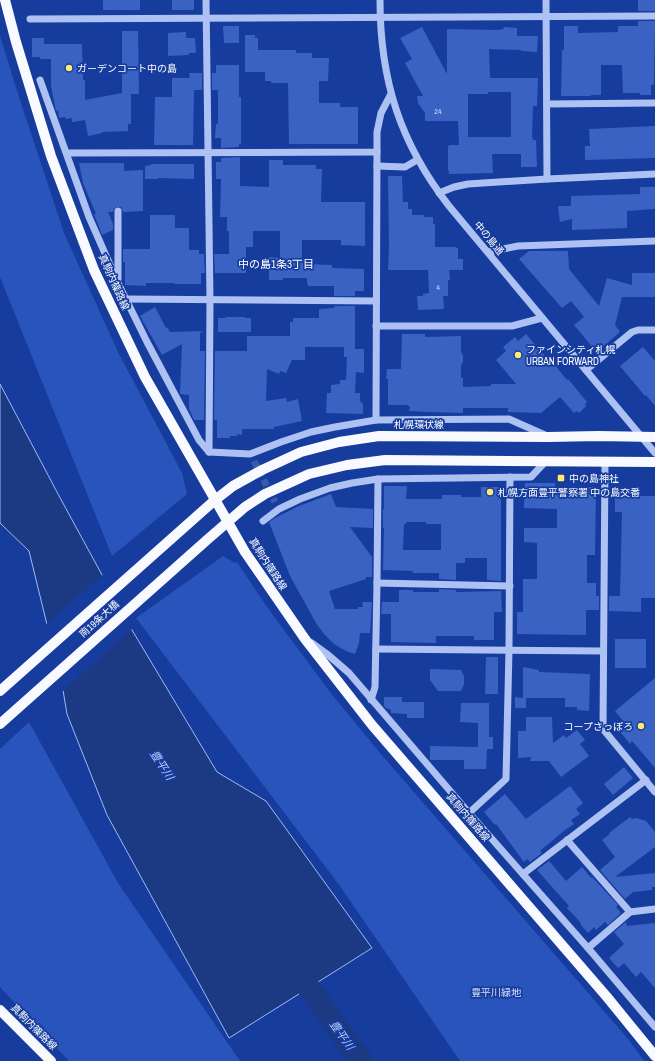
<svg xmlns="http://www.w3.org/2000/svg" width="655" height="1061" font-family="'Archivo Narrow','Noto Sans JP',sans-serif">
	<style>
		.green { fill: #2954bb }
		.water { fill: #1c3984; stroke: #9fbaf6 }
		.pier { fill: #163c9e }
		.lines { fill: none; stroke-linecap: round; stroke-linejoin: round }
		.river { stroke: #1c3984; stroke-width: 23 }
		.building { fill: #3a62c3; fill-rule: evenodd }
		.minor-tunnel { stroke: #3959ad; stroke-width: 7; stroke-dasharray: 7 3.5; stroke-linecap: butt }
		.minor { stroke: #adc2f3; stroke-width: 7 }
		.major { stroke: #f9faff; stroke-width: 10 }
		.poi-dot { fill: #ffec6f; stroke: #163c9e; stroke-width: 1.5 }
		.labels { text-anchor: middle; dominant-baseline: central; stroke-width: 3.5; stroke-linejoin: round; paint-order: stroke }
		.number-label { font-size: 8px; fill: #ced8f0 }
		.poi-label { font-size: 10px; fill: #fff; stroke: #163c9e; text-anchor: start }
		.street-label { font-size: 10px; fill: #fff; stroke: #163c9e }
		.park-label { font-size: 10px; fill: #d5e1fd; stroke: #163c9e }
		.neighbourhood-label { font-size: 11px; fill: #fff; stroke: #163c9e }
		.water-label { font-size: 11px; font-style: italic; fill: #bacdf9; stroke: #163c9e }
	</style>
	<rect width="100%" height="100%" fill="#163c9e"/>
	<g class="green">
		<path d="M0,36L19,97L64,233L119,354L182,473L187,494L112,556L0,277Z"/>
		<path d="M223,556L235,563L237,562L267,607L287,634L330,692L380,753L629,1040L644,1061H460L340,886L136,618Z"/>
		<path d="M29,722L118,883L240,1061H69L0,987V749Z"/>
	</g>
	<path class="water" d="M0,384L58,494L132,630L217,772L266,801L372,948L229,1038L107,815L67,714L63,690L29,551L0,523Z"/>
	<path class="pier" d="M104,574L133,628L62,692L45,625Z"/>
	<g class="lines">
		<path class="river" d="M291,963L361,1061"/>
	</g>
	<g class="building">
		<rect x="103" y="0" width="37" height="10"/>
		<rect x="172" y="0" width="22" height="10"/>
		<rect x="638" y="0" width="17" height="11"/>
		<path d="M638,21H655L654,85H651V95H640V93H623L622,65H601V95H591V96H561L562,50H564V26H578V33L618,32V26H638Z"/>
		<path d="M223,26H239V43H224Z"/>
		<path d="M422,27L447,74V29L499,30L503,29L504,27L517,28V36H538L537,52L521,51V50L489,49L490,78H538L537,106H533L532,136L533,140H536L537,167H521V154H492L493,173L449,174V171H448V146H449V145H459L458,121H425V113L418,103L417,96H423L405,63L412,59L400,38ZM488,92H511V137H468V94H488Z"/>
		<path d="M122,31H138L139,94H131V124H128V131L102,132V133L88,136L85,120L72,122V118L66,119L65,117L59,118L58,110L56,111L51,86V59H40V57H32V38H44V44H82L83,80H85V100L122,93Z"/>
		<path d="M186,32V38H195L196,53H189V55L168,56V33Z"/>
		<path d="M245,35H255V38H258V50H296V53H312V58H329L328,81H319V103H340V107H358V144H289L288,83H271V81H265V72H245Z"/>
		<path d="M216,65H239V97H241V144H239V147L221,148V138H215L216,124H218V90H212V73H216Z"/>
		<path d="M189,73H202V90H194L193,145H154L155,97H172V78H190Z"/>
		<path d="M655,126V158L585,160V146H590L589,129Z"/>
		<path d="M240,157V186L269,187V160H283V165H316V169H322L321,202H365V246L341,245V240H302V263H305V264L332,265V268L364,269V291H355V296H334V286H308V284L307,283V278H283V280H269V257L280,258V231H253V247H246V273H215L214,254H229V231H227V217H220L221,179H216V162H221V158Z"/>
		<path d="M79,163H124V171L143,170V211L123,212L121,207H116L114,209L113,212H108L113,224V230L102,235L94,214H96L83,183Z"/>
		<path d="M151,164H194V179L158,178V179H145V166L151,165Z"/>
		<path d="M388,176H402L403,202H408V209H412V215H424V217H433V224H435V247H456V248H458V259H463V270H449L450,280H448V296H443L444,309L418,310L417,296H423V294L429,293L428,270H388L389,247Z"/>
		<path d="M640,187H655V209L627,211V228L572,230V219L560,222L558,206H571V196L640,194Z"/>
		<path d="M150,215H175V228H189V250H199V254H204L205,273H201V284H174V283H146V286L125,285V262H123V249H150Z"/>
		<path d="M529,251H568L569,269L599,306L607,278L632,285V273H655V297H622L615,325L620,332L599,350L594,349L574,325L584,317L571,301L562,308L519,259Z"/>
		<path d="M334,306H355V349H364V373L356,372L355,393H360V401L363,404V414L326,413L327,393H331V385L340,384V380H346L347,357H344V347H305V360H292L286,373L280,371L279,374L267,369L266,401L286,398L287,402L298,399L302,421L274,427V429H242V435L237,434V436H230V438H217V420H214L215,351H247V336H290V322H293V318H319V309L334,308Z"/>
		<path d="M155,307L166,328L167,327L170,332L203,331L200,333V351H205L204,420H194L189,409V395L180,394L182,344L162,355L140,316Z"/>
		<path d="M226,317H245V318H251V332H218V318H225Z"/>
		<path d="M402,334H425V337L461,336V352L463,355V362L461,365V378H463V387L491,386V384H516L496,360L506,351L503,347L515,337L518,341L526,334L548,360L550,359L567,380L568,379L587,402L585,404L586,406L579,413L577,411L574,413L560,397L541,413L508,412V408H463V413L429,412L409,411L410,406H408V405H388V379H386L387,369H401Z"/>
		<path d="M643,347L655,361V406L646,395L645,396L620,366Z"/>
		<path d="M525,483H555V487H596L595,555H587V583H596V596H599V610H586V635L517,634V612H523V579H537V543L524,542V528H557V509L524,508Z"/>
		<path d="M384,486H407L406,499H442V495H461V497H481V487H501V581L487,580V558H465V563H456V580L439,579V573H413V571L383,570L384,528H383V509H384ZM406,522H426V524H441V550H403L404,524H406Z"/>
		<path d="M615,493L639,494V496H655V598H641V612L609,611V596H620L622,512H615Z"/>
		<path d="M331,494L336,507L373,509V528L350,527L372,557V577H366V579L329,591L335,609H358V607H363L362,602H372L370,633H360L359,643L355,654L346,651L334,644L324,634L316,623L290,576L269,522L275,518L299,506Z"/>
		<path d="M439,589L456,590V592L501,591L502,612H494V640H474V636H436V643L391,642V614H381L382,602H399V590H413V592H439Z"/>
		<rect x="615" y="639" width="31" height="29"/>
		<path d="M486,657H498V694H485Z"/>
		<path d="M523,667L539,670V672L590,674L589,711L577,710V707H565V698H526V708H515V697L523,698Z"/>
		<path d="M430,669L461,670L464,676V684L461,691H438L430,680Z"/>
		<path d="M655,678V768L632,741L630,744L617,728L624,722L615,711Z"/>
		<path d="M384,697H402V702H424V718H407V714L391,713V710L386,708L384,706Z"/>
		<path d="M461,703H489V737H493V749H487L486,769H464V760H430V746L478,747V723L460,722Z"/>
		<path d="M526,717H552L553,743L564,735L566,738L577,730L585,740L580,744L589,756L561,777L549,761H530L531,757L518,758V731H526Z"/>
		<path d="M624,767L633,778L613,795L604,784Z"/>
		<path d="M570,786L583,803L576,809L580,814L571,820L574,824L565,830L540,851L542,853L530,862L527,859L524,862L496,824L495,825L484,812L505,794L526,819Z"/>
		<path d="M630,817L632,819L636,818L646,821L655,832V847L615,877L655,873V887H652V890L633,892L625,899L600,870L615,857L602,840L610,834L609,833Z"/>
		<path d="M549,861L566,881L582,867L591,878L592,877L618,905L616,907L621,913L608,925L605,922L596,930L594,927L588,933L580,924L581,923L567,908L569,906L537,870Z"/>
		<path d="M626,922L627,926L655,923V988L641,972L636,977L624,963L618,968L609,958L624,944L614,932Z"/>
	</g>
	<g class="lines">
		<path class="minor-tunnel" d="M254,461L275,502"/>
		<g class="minor">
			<path d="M206,0L210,300L209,452L250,454L281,442L311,432L335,427L376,420L509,419L545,435"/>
			<path d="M380,0C380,80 400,143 449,206L655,453"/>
			<path d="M546,0L547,179"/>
			<path d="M30,19L655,16"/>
			<path d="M40,80L89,217L118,283L147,342L199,440L209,452"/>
			<path d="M547,104L655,103"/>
			<path d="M67,153L377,152V132L381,113L391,94"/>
			<path d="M377,166L405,167L417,160"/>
			<path d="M439,193L454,187L468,184L547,179L655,174"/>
			<path d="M118,211V279"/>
			<path d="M488,252L518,246L655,241"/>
			<path d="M126,299L376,301"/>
			<path d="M376,326H512L542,318"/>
			<path d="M586,370L632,332L638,330H655"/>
			<path d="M376,420L377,152"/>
			<path d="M605,462L603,729L655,792"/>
			<path d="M263,521L279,509L300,499L330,488L352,483L378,479L531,477L546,461"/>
			<path d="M377,583L510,586"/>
			<path d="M312,643L327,654L349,673L469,813L588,948L655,1027"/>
			<path d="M376,649L603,651"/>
			<path d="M371,700L375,687L377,583L378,479"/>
			<path d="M469,813L506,779L509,650L510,477"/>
			<path d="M567,840L630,912"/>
			<path d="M523,874L646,780"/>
			<path d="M588,948L630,912L655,909"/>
		</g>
		<g class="major">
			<path d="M5,0L16,42L51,156L94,270L145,377L245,552L305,639L372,725L607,997L655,1056"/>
			<path d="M0,691L215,500L233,486L262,470L301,452L339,442L379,436L548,437L598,436L655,437"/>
			<path d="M0,724L208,539L245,507L265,494L309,474L347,465L385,460L655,462"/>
			<path d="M0,1010L51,1061"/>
		</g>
	</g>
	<g class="poi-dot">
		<circle cx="69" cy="68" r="4"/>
		<circle cx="518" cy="355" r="4"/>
		<rect x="557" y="474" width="8" height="8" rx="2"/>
		<circle cx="490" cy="492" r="4"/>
		<circle cx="641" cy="726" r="4"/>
	</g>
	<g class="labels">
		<g class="number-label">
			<text x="438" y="111">24</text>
			<text x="438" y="287">4</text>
		</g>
		<g class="poi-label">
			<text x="77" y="68">ガーデンコート中の島</text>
			<text x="526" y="349">ファインシティ札幌<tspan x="526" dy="12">URBAN FORWARD</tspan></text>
			<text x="569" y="478">中の島神社</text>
			<text x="498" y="492">札幌方面豊平警察署 中の島交番</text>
			<text x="633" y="726" text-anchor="end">コープさっぽろ</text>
		</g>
		<g class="street-label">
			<text transform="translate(489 238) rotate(50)">中の島通</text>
			<text transform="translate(114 282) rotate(66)">真駒内篠路線</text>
			<text x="419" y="424">札幌環状線</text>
			<text transform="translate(268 564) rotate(57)">真駒内篠路線</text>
			<text transform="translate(99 619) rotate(-42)">南19条大橋</text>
			<text transform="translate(468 817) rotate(49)">真駒内篠路線</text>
			<text transform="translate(34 1027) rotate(45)">真駒内篠路線</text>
		</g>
		<g class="park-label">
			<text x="496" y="992">豊平川緑地</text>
		</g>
		<g class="neighbourhood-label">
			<text x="276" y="264">中の島1条3丁目</text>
		</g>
		<g class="water-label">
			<text transform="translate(162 765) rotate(57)">豊平川</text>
			<text transform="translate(342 1035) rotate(55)">豊平川</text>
		</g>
	</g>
</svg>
